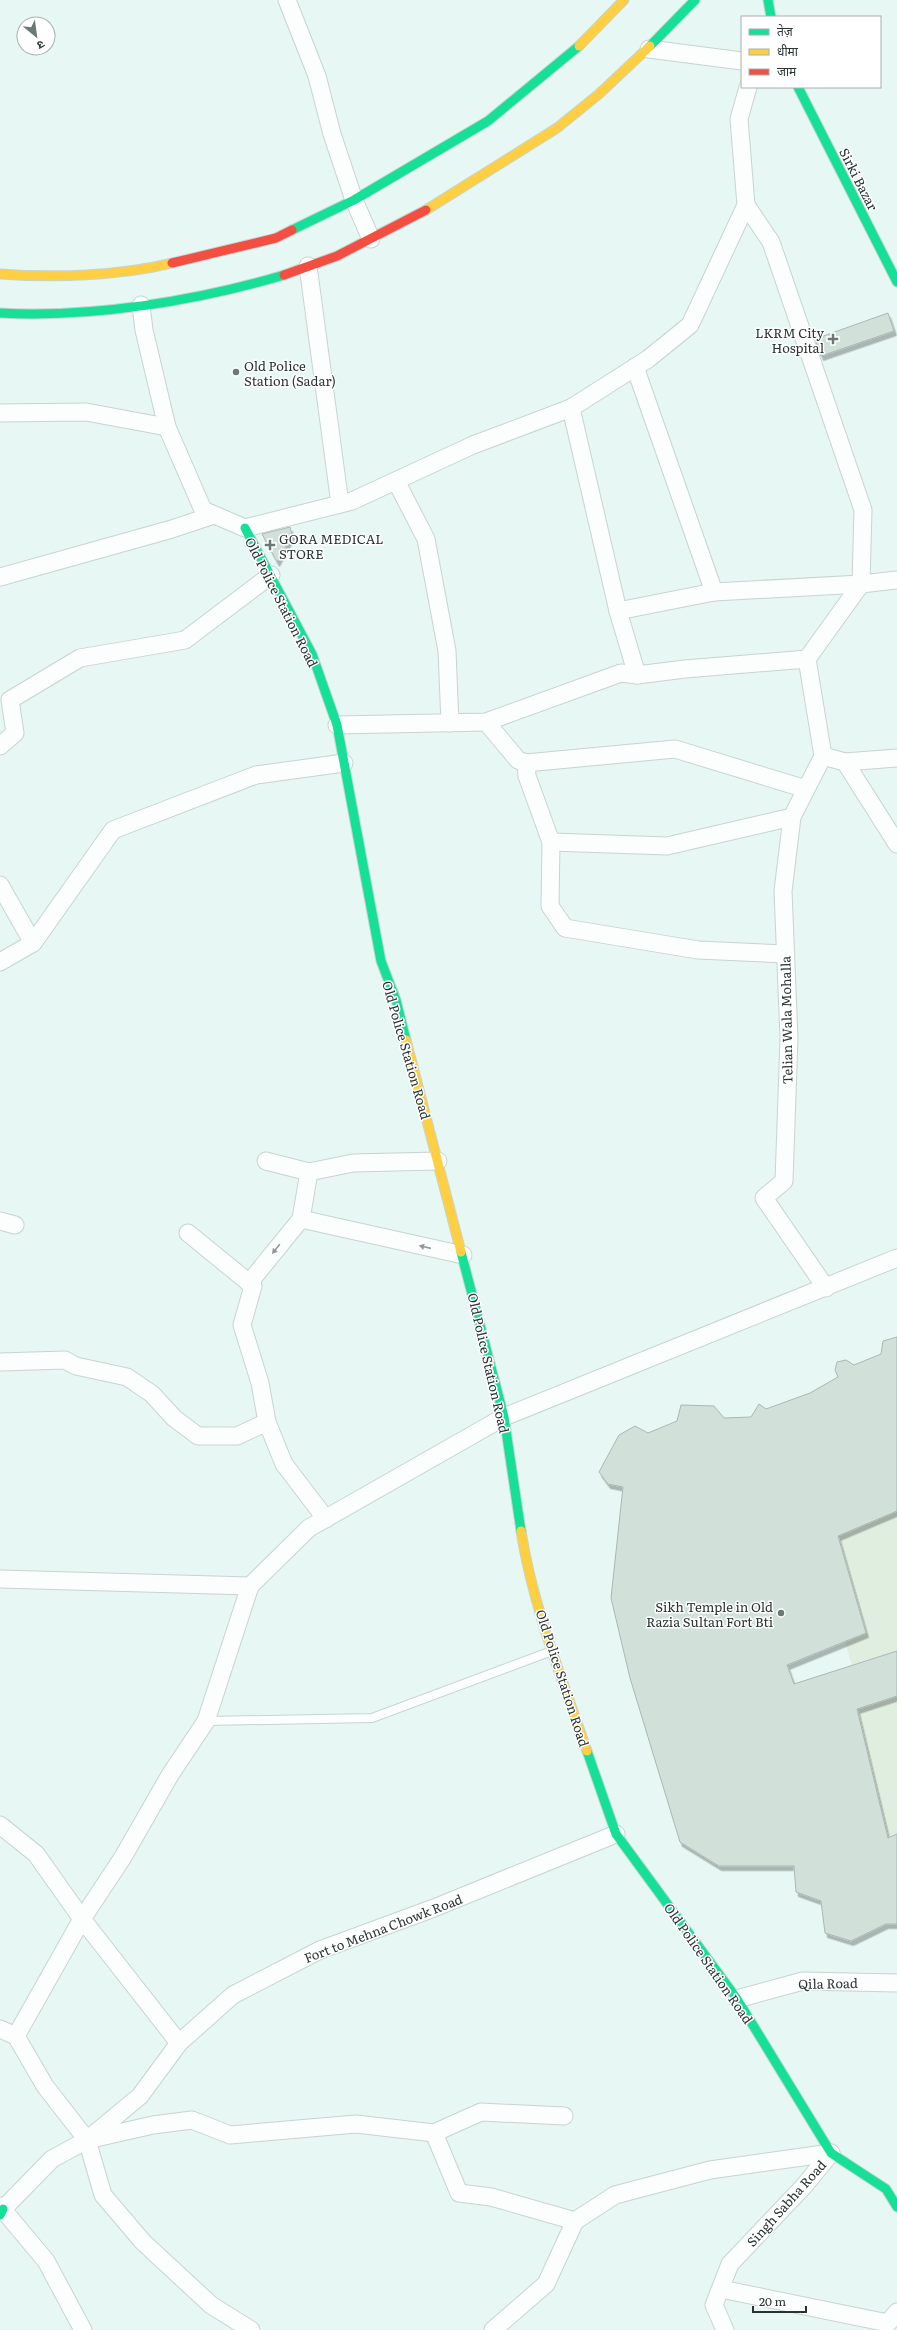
<svg xmlns="http://www.w3.org/2000/svg" width="897" height="2330" font-family="Literata,'Noto Sans Devanagari',serif">
	<style>
		.green { fill: #e0eee0 }
		.building { fill: #d2e0da; stroke: #abb7b3; filter: url(#shadow) }
		.lines { fill: none; stroke-linecap: round; stroke-linejoin: round }
		.lane-casing { stroke: #c7d4d1; stroke-width: 10 }
		.street-casing { stroke: #c7d4d1; stroke-width: 19 }
		.fast-casing { stroke: #c7d4d1; stroke-width: 11 }
		.slow-casing { stroke: #c7d4d1; stroke-width: 11 }
		.jam-casing { stroke: #c7d4d1; stroke-width: 11 }
		.lane { stroke: #fbfefd; stroke-width: 8 }
		.street { stroke: #fbfefd; stroke-width: 17 }
		.fast { stroke: #16e098; stroke-width: 9 }
		.slow { stroke: #ffcf43; stroke-width: 9 }
		.jam { stroke: #f24e42; stroke-width: 9 }
		.oneway { fill: #929998 }
		.poi-dot { fill: #6b7876; stroke: #fff; stroke-width: 1.5 }
		.labels { text-anchor: middle; dominant-baseline: central; stroke-width: 3; stroke-linejoin: round; paint-order: stroke }
		.street-label { font-size: 13px; fill: #293432; stroke: #fff }
		.poi-label { font-size: 13px; fill: #293432; stroke: #fff; text-anchor: end }
	</style>
	<defs>
		<filter id="shadow"><feDropShadow dx="2.5" dy="4.5" stdDeviation="0" flood-color="#0004"/></filter>
	</defs>
	<rect width="100%" height="100%" fill="#e6f7f4"/>
	<g class="green">
		<path d="M897,1511V1651L852,1665L845,1642L866,1633L838,1536Z"/>
		<path d="M897,1696V1834L888,1838L857,1709Z"/>
	</g>
	<g class="building">
		<path d="M888,313L894,331L821,356L815,339Z"/>
		<path d="M290,527L292,535L277,562L262,534Z"/>
		<path d="M897,1337V1511L838,1536L866,1633L787,1665L794,1684L897,1651V1696L857,1709L888,1838L897,1834V1924H886L851,1941L825,1933L821,1901L796,1892L794,1866H719L680,1842L630,1678L611,1598L623,1487L608,1484L599,1472L619,1435L635,1426L648,1433L677,1421L681,1405L714,1406L724,1418L751,1417L759,1404L766,1409L810,1393L838,1377L835,1370L837,1362L846,1360L854,1365L881,1354L883,1341Z"/>
	</g>
	<g class="lines">
		<g class="lane-casing">
			<path id="lane" d="M206,1721L372,1718L552,1651"/>
		</g>
		<g class="street-casing">
			<g id="street">
				<path d="M287,0L317,76L332,134L354,200L371,239"/>
				<path d="M649,49L742,61"/>
				<path d="M746,205L771,242L863,510L861,584L807,659"/>
				<path d="M308,266L340,504"/>
				<path d="M141,305L144,330L167,427L203,510L245,528L352,501L473,445L571,408L648,359L690,325L746,205L739,119L748,87"/>
				<path d="M635,367L714,592"/>
				<path d="M571,408L618,611L637,675"/>
				<path d="M0,413L86,412L167,427"/>
				<path d="M396,481L426,539L447,651L450,723"/>
				<path d="M0,577L172,529L214,515"/>
				<path d="M618,611L714,592L861,584L897,580"/>
				<path d="M486,722L518,760L526,763L527,776L551,842L550,906L565,928L698,950L786,954"/>
				<path d="M337,725L486,722L621,673L637,675L685,669L807,659L823,756L845,762L897,758"/>
				<path d="M0,746L15,733L10,700L80,658L185,640L271,575"/>
				<path d="M823,756L792,817L783,891L789,1038L784,1181L764,1198L826,1288"/>
				<path d="M845,762L897,844"/>
				<path d="M526,763L675,749L806,789"/>
				<path d="M551,842L667,846L792,817"/>
				<path d="M0,885L33,943"/>
				<path d="M0,962L33,943L113,830L256,775L344,763"/>
				<path d="M266,1161L309,1172L353,1163L438,1161"/>
				<path d="M309,1172L301,1219L463,1255"/>
				<path d="M0,1221L15,1225"/>
				<path d="M188,1233L253,1286L242,1325L260,1383L267,1422L284,1464L326,1519"/>
				<path d="M249,1283L301,1219"/>
				<path d="M0,1362L65,1360L76,1366L127,1377L152,1394L174,1418L198,1436H237L267,1422"/>
				<path d="M0,1579L250,1586L309,1528L504,1417L897,1258"/>
				<path d="M250,1586L206,1721L170,1775L123,1857L82,1919L16,2036L45,2086L87,2140L103,2195L143,2242L211,2305L251,2330"/>
				<path d="M0,1825L36,1854L82,1919L179,2043"/>
				<path d="M737,1999L803,1981L897,1983"/>
				<path d="M0,2029L16,2036"/>
				<path d="M434,2133L459,2193L491,2197L575,2221L615,2195L710,2170L831,2153"/>
				<path d="M87,2140L140,2096L179,2043L233,1995L320,1950L434,1908L616,1834"/>
				<path d="M0,2206L46,2261L83,2330"/>
				<path d="M3,2209L52,2159L87,2140L153,2125L192,2120L230,2135L356,2124L434,2133L481,2112L564,2116"/>
				<path d="M721,2289L888,2323L897,2312"/>
				<path d="M493,2330L546,2284L575,2221"/>
				<path d="M725,2330L714,2305L730,2264L804,2186L831,2153"/>
			</g>
		</g>
		<g class="fast-casing">
			<g id="fast">
				<path d="M768,0L771,17"/>
				<path d="M650,46L695,0"/>
				<path d="M798,87L897,282"/>
				<path d="M292,230L354,200L488,121L579,46"/>
				<path d="M0,313C91,318 197,301 284,275"/>
				<path d="M245,528L312,654L337,725L381,961L396,1000L406,1040"/>
				<path d="M461,1252L504,1417L521,1531"/>
				<path d="M587,1751L616,1834L737,1999L831,2153L886,2189L897,2207"/>
				<path d="M0,2215L3,2209"/>
			</g>
		</g>
		<g class="slow-casing">
			<g id="slow">
				<path d="M579,46L624,0"/>
				<path d="M426,210L557,128L599,94L650,46"/>
				<path d="M0,274C54,278 119,276 172,263"/>
				<path d="M406,1040L461,1252"/>
				<path d="M521,1531C533,1607 562,1679 587,1751"/>
			</g>
		</g>
		<g class="jam-casing">
			<g id="jam">
				<path d="M172,263L276,238L292,230"/>
				<path d="M284,275L337,256L426,210"/>
			</g>
		</g>
		<use href="#lane" class="lane"/>
		<use href="#street" class="street"/>
		<use href="#fast" class="fast"/>
		<use href="#slow" class="slow"/>
		<use href="#jam" class="jam"/>
	</g>
	<defs><path id="oneway-solid" d="M-6-.8H1V-3.2L6.5 0L1 3.2V.8H-6Z"/></defs>
	<g class="oneway">
		<use href="#oneway-solid" transform="translate(425 1247) rotate(-167)"/>
		<use href="#oneway-solid" transform="translate(276 1249) rotate(129)"/>
	</g>
	<g class="poi-dot">
		<path d="M831 333h4v4h4v4h-4v4h-4v-4h-4v-4h4z"/>
		<circle cx="236" cy="372" r="4"/>
		<path d="M268 539h4v4h4v4h-4v4h-4v-4h-4v-4h4z"/>
		<circle cx="781" cy="1613" r="4"/>
	</g>
	<g class="labels">
		<g class="street-label">
			<text transform="translate(859 179) rotate(63)">Sirki Bazar</text>
			<text transform="translate(282 602) rotate(63)">Old Police Station Road</text>
			<text transform="translate(786 1020) rotate(-91)">Telian Wala Mohalla</text>
			<text transform="translate(407 1050) rotate(74)">Old Police Station Road</text>
			<text transform="translate(489 1363) rotate(77)">Old Police Station Road</text>
			<text transform="translate(563 1678) rotate(72)">Old Police Station Road</text>
			<text transform="translate(383 1928) rotate(-21)">Fort to Mehna Chowk Road</text>
			<text transform="translate(709 1963) rotate(55)">Old Police Station Road</text>
			<text transform="translate(828 1983) rotate(-1)">Qila Road</text>
			<text transform="translate(786 2203) rotate(-48)">Singh Sabha Road</text>
		</g>
		<g class="poi-label">
			<text x="824" y="332">LKRM City<tspan x="824" dy="15">Hospital</tspan></text>
			<text x="244" y="365" text-anchor="start">Old Police<tspan x="244" dy="15">Station (Sadar)</tspan></text>
			<text x="279" y="538" text-anchor="start">GORA MEDICAL<tspan x="279" dy="15">STORE</tspan></text>
			<text x="773" y="1606">Sikh Temple in Old<tspan x="773" dy="15">Razia Sultan Fort Bti</tspan></text>
		</g>
	</g>
	<rect x="741" y="16" width="140" height="72" fill="#ffffff" stroke="#a9aead"/>
	<rect x="749" y="29" width="20" height="6" fill="#16e098" stroke="#a9aead"/>
	<text x="777" y="36" font-size="12" fill="#293432">तेज़</text>
	<rect x="749" y="49" width="20" height="6" fill="#ffcf43" stroke="#a9aead"/>
	<text x="777" y="56" font-size="12" fill="#293432">धीमा</text>
	<rect x="749" y="69" width="20" height="6" fill="#f24e42" stroke="#a9aead"/>
	<text x="777" y="76" font-size="12" fill="#293432">जाम</text>
	<g transform="translate(36 36) rotate(151)"><circle r="19" fill="#ffffff" stroke="#a9aead"/>
	<path d="M0-3L7 15L0 10L-7 15Z" fill="#6b7876"/>
	<text y="-6" font-size="11" font-weight="bold" text-anchor="middle" fill="#293432">उ</text>
	</g>
	<path d="M753 2306v6h53v-6" fill="none" stroke="#293432" stroke-width="2"/>
	<text x="759" y="2306" font-size="12" fill="#293432" stroke="#ffffff" stroke-width="3" paint-order="stroke">20 m</text>
</svg>
